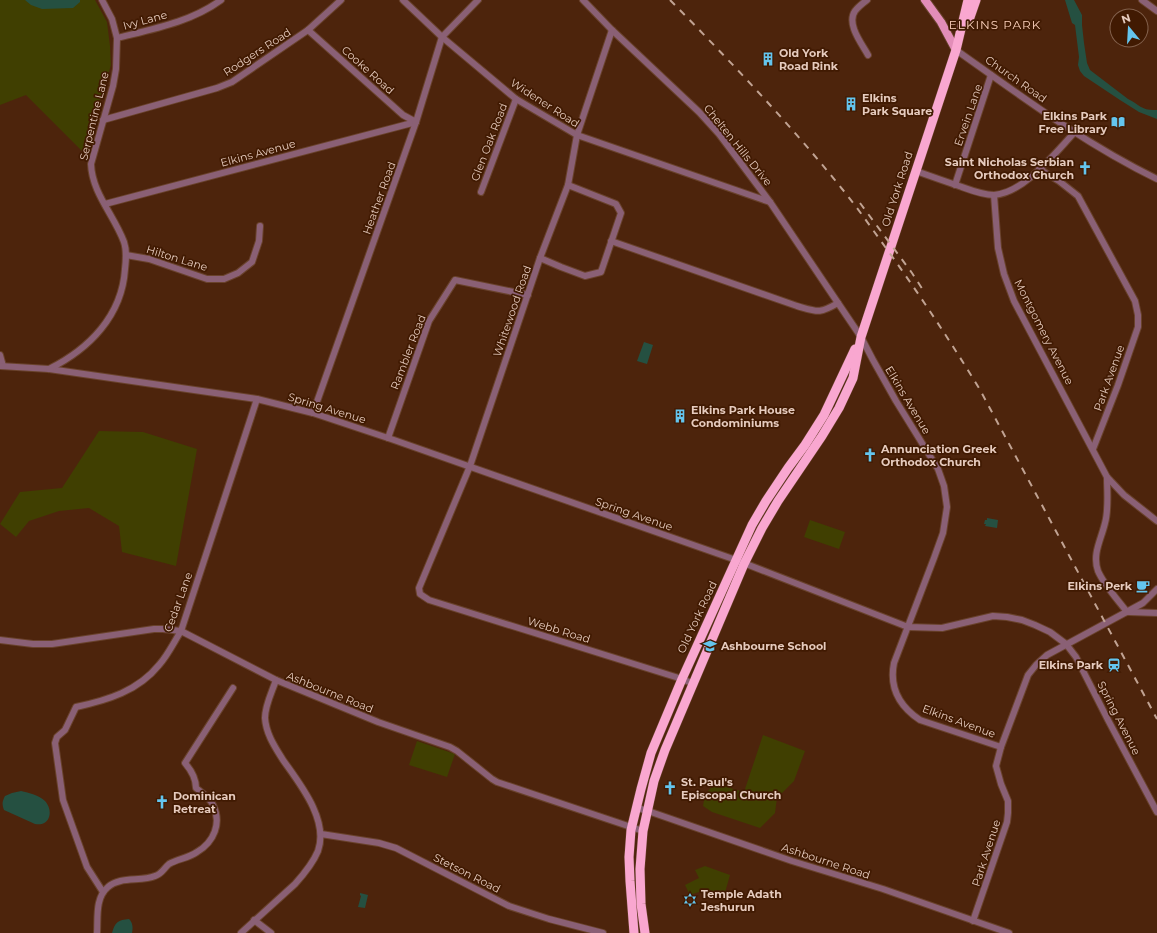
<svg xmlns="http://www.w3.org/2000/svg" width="1157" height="933" font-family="Montserrat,sans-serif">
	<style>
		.green { fill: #403f01 }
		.water { fill: #255041 }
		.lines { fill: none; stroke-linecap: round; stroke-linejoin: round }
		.minor-casing { stroke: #69422c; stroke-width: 8 }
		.major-casing { stroke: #69422c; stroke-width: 10 }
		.highway-casing { stroke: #69422c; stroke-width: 10 }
		.minor { stroke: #8a6075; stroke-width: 6 }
		.major { stroke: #e28db8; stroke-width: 8 }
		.highway { stroke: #f9a7d0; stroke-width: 9 }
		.rail { stroke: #c1a393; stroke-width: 2; stroke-dasharray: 7 7; stroke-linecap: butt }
		.labels { text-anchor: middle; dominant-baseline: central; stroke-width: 3.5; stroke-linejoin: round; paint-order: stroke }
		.street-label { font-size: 11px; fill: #e6cbbe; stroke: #411a02 }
		.poi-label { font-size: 11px; font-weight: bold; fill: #e6cbbe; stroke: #411a02; text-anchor: start }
		.neighbourhood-label { font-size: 12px; letter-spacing: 1px; fill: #fdd2bd; stroke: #411a02 }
	</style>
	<rect width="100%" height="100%" fill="#4d240c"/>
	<g class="green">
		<path d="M0,0H95L107,22L110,46L111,65L84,153L26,95L0,105Z"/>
		<path d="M99,431L143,432L197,449L176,566L122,552L119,526L89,508L59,511L29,521L16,537L0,524L20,492L62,488Z"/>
		<path d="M810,520L845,532L839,549L804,537Z"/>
		<path d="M763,735L805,751L794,781L777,798L775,813L760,828L712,812L703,806C705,794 706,791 716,784L744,792Z"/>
		<path d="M417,741L455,754L447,777L409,765Z"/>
		<path d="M705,866L730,875L724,896L718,895L710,898L705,890L690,895L685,885L699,878L695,870Z"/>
	</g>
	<g class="water">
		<path d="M25,0H80V2L73,8L42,9L31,5Z"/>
		<path d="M1065,0H1074L1082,15V25L1084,43L1087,63L1090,70L1128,99C1140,105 1142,111 1157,110V119L1139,112L1120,100L1084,76L1080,71L1078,65L1079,57L1075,25L1072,23Z"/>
		<path d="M644,342L653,345L647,364L637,361Z"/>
		<path d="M987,518L998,520L997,528L985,526L986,524H984L985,520H987Z"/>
		<path d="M21,791C29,793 39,795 45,801C54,811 50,827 35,824L4,810C2,804 2,802 5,796L12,793Z"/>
		<path d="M360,893L368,895L365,908L358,907L361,896L360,895Z"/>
		<path d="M129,919C133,923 133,928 132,933H112C115,922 118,920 129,919Z"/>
	</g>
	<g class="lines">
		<g class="minor-casing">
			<g id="minor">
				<path d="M403,0L442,37L516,99L577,135L770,202"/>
				<path d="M583,0L612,30L699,112L719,134L770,202L838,303"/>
				<path d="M867,0C863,3 858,7 855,11C846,24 862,44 868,55"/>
				<path d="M1142,0L1157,11"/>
				<path d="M308,30L403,115L416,122"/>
				<path d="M612,30L577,135L568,185L540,258L470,466L419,588L420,594L429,600L682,679L694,684"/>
				<path d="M117,38C153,29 191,22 221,0"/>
				<path d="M956,50C1021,96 1085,144 1157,179"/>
				<path d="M103,120L217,88L232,82L308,30L341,0"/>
				<path d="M1039,169L1059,181L1078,196L1135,301L1138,315V327L1118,385L1093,449"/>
				<path d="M916,171C930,176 944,181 959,186C970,190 982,195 994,195C1024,193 1055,153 1074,133"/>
				<path d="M955,185L991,75"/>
				<path d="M481,192L516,99"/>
				<path d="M994,195L998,248L1004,274L1014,301L1107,477C1107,492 1109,509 1105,523C1101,540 1092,554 1098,571C1104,585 1118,600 1127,612"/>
				<path d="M105,204L416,122"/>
				<path d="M611,241L797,306C818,312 819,314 838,303L861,337L873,360L896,401L938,469L944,486L947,507L943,533L934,558L894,663C889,688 899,706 920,720L1001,747"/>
				<path d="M126,255L149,259L207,279H224L238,273L252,262L259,241L260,226"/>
				<path d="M540,258L561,267L585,276L601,272L621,213L616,204L568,185"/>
				<path d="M0,355L3,366"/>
				<path d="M0,366L49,369L257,399L313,413L394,440L736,560L908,627L942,628L993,616L1007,617L1022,620L1035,625L1050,632L1066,644L1076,657L1108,720L1157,812"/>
				<path d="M49,369C89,349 122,316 125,269C126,260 127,251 124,242C114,215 92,193 91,164L113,86L116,69L117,38L112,19L102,0"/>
				<path d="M313,413L416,122L442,37L478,0"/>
				<path d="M388,438L429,321L455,280L528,295"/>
				<path d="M1107,477L1124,495L1157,521"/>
				<path d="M1129,612L1157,613"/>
				<path d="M0,640L33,644H52L154,629H163L181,631L276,680L378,722L450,747L457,751L492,779L497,782L643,831"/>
				<path d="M637,808L648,811L792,861L883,889L1009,933"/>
				<path d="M321,834L379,843L396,848L509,906L549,919L603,933"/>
				<path d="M103,892L87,867L63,800L55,743L57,737L65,730L76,707C108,700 138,691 159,665C168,655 174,642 181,631L257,399"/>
				<path d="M254,920L271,933"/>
				<path d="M973,921L1007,822L1008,813V801L1001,784L996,766L1001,747L1028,675L1036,665L1047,655L1143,603L1157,589"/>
				<path d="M97,933C98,917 95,898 108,887C120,876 141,882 155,876C162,874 164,868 169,864C177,859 189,858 197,852C214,842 222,823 213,805C210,798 202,793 196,788C196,778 191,770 185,763L233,688"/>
				<path d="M241,933L295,884C304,874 313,863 318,851C329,820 300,784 283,760C275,747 266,734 265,718C265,705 272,692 276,680"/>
			</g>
		</g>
		<g class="major-casing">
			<path id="major" d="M925,0L941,22L956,50"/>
		</g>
		<g class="highway-casing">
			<g id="highway">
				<path d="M968,23L976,0"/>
				<path d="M634,933L630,881L629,857L631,830L641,789L651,753L682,679L752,525L766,501L788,468L805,445L824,415L855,349"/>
				<path d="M645,933L641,904L640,869L643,831L654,781L665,750L744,564L762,528L778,501L822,436L839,408L853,378L861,337L956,50L968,0"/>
			</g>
		</g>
		<use href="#minor" class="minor"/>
		<use href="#major" class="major"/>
		<use href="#highway" class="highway"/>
		<g class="rail">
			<path d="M670,0C732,63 792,126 847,195C858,209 868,223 878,237C914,286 947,336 979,388L1157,719"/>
			<path d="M860,203L912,273L925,293"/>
		</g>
	</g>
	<defs>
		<g id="building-bare" transform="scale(1.08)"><path d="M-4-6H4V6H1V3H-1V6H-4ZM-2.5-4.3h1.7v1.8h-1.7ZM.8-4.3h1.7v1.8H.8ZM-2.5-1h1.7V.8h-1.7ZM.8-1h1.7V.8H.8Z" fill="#64c5ee" stroke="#411a02" stroke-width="2.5" paint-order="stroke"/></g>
		<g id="library-bare" transform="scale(1.08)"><path d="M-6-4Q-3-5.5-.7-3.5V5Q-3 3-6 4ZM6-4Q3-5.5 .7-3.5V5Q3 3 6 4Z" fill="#64c5ee" stroke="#411a02" stroke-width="2.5" paint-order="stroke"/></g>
		<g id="church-bare" transform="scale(1.08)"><path d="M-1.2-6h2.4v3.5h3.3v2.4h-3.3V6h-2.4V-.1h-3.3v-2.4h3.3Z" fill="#64c5ee" stroke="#411a02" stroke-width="2.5" paint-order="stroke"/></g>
		<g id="cafe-bare" transform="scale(1.08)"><path d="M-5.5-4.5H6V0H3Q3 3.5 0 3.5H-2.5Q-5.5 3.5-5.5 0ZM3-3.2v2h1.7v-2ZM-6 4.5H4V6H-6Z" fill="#64c5ee" stroke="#411a02" stroke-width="2.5" paint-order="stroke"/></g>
		<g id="school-bare" transform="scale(1.08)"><path d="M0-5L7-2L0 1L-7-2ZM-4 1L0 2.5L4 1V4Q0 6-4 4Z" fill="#64c5ee" stroke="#411a02" stroke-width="2.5" paint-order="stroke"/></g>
		<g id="station-bare" transform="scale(1.08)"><path d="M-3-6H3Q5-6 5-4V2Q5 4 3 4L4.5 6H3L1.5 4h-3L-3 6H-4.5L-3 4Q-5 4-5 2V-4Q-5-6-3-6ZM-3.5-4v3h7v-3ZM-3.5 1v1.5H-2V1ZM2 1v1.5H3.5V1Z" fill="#64c5ee" stroke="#411a02" stroke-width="2.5" paint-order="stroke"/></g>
		<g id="synagogue-bare" transform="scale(1.08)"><path d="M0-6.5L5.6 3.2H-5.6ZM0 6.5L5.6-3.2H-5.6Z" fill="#64c5ee" stroke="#411a02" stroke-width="2.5" paint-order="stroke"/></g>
	</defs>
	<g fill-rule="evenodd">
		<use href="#building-bare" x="768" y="59"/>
		<use href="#building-bare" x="851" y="104"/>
		<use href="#library-bare" x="1118" y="122"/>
		<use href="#church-bare" x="1085" y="168"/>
		<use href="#building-bare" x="680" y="416"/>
		<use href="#church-bare" x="870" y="455"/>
		<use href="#cafe-bare" x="1143" y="586"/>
		<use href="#school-bare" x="710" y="646"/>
		<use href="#station-bare" x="1114" y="665"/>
		<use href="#church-bare" x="670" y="788"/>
		<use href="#church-bare" x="162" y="802"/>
		<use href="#synagogue-bare" x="690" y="900"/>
	</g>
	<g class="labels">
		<g class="street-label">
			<text transform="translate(145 20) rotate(-15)">Ivy Lane</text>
			<text transform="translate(257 52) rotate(-33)">Rodgers Road</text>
			<text transform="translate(368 70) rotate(42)">Cooke Road</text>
			<text transform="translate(1016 79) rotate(35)">Church Road</text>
			<text transform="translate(545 103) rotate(33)">Widener Road</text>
			<text transform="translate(968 115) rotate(-71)">Ervein Lane</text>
			<text transform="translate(94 116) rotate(-76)">Serpentine Lane</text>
			<text transform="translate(489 142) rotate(-69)">Glen Oak Road</text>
			<text transform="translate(738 145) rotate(51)">Chelten Hills Drive</text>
			<text transform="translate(258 153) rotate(-15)">Elkins Avenue</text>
			<text transform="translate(897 189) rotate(-72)">Old York Road</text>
			<text transform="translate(379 198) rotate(-70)">Heather Road</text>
			<text transform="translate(177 258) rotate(17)">Hilton Lane</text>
			<text transform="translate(512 311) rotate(-71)">Whitewood Road</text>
			<text transform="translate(1044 332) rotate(63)">Montgomery Avenue</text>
			<text transform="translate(408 352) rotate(-69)">Rambler Road</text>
			<text transform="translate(1109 378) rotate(-70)">Park Avenue</text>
			<text transform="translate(908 400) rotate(59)">Elkins Avenue</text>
			<text transform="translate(327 408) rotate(17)">Spring Avenue</text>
			<text transform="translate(634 514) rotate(19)">Spring Avenue</text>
			<text transform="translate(178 602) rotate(-70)">Cedar Lane</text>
			<text transform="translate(697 617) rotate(-65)">Old York Road</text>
			<text transform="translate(559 630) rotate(17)">Webb Road</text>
			<text transform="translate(330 692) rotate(22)">Ashbourne Road</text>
			<text transform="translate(1119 718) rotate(63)">Spring Avenue</text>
			<text transform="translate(959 721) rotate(20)">Elkins Avenue</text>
			<text transform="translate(986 853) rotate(-72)">Park Avenue</text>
			<text transform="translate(826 861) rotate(18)">Ashbourne Road</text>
			<text transform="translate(467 873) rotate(27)">Stetson Road</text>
		</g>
		<g class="poi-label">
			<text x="779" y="53">Old York<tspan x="779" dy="13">Road Rink</tspan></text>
			<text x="862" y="98">Elkins<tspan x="862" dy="13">Park Square</tspan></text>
			<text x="1107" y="116" text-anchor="end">Elkins Park<tspan x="1107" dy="13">Free Library</tspan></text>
			<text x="1074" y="162" text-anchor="end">Saint Nicholas Serbian<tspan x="1074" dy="13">Orthodox Church</tspan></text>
			<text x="691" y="410">Elkins Park House<tspan x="691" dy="13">Condominiums</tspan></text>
			<text x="881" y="449">Annunciation Greek<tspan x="881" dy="13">Orthodox Church</tspan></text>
			<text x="1132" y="586" text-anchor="end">Elkins Perk</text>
			<text x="721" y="646">Ashbourne School</text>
			<text x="1103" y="665" text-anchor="end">Elkins Park</text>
			<text x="681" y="782">St. Paul's<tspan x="681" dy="13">Episcopal Church</tspan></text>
			<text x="173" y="796">Dominican<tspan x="173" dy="13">Retreat</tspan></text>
			<text x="701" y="894">Temple Adath<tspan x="701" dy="13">Jeshurun</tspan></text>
		</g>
		<g class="neighbourhood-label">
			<text x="995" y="24">ELKINS PARK</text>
		</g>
	</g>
	<g transform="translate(1129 28) rotate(342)"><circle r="19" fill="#411a02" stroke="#83614d"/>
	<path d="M0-3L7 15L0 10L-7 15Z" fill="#64c5ee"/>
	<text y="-6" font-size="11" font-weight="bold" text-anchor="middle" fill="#e6cbbe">N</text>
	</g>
</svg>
